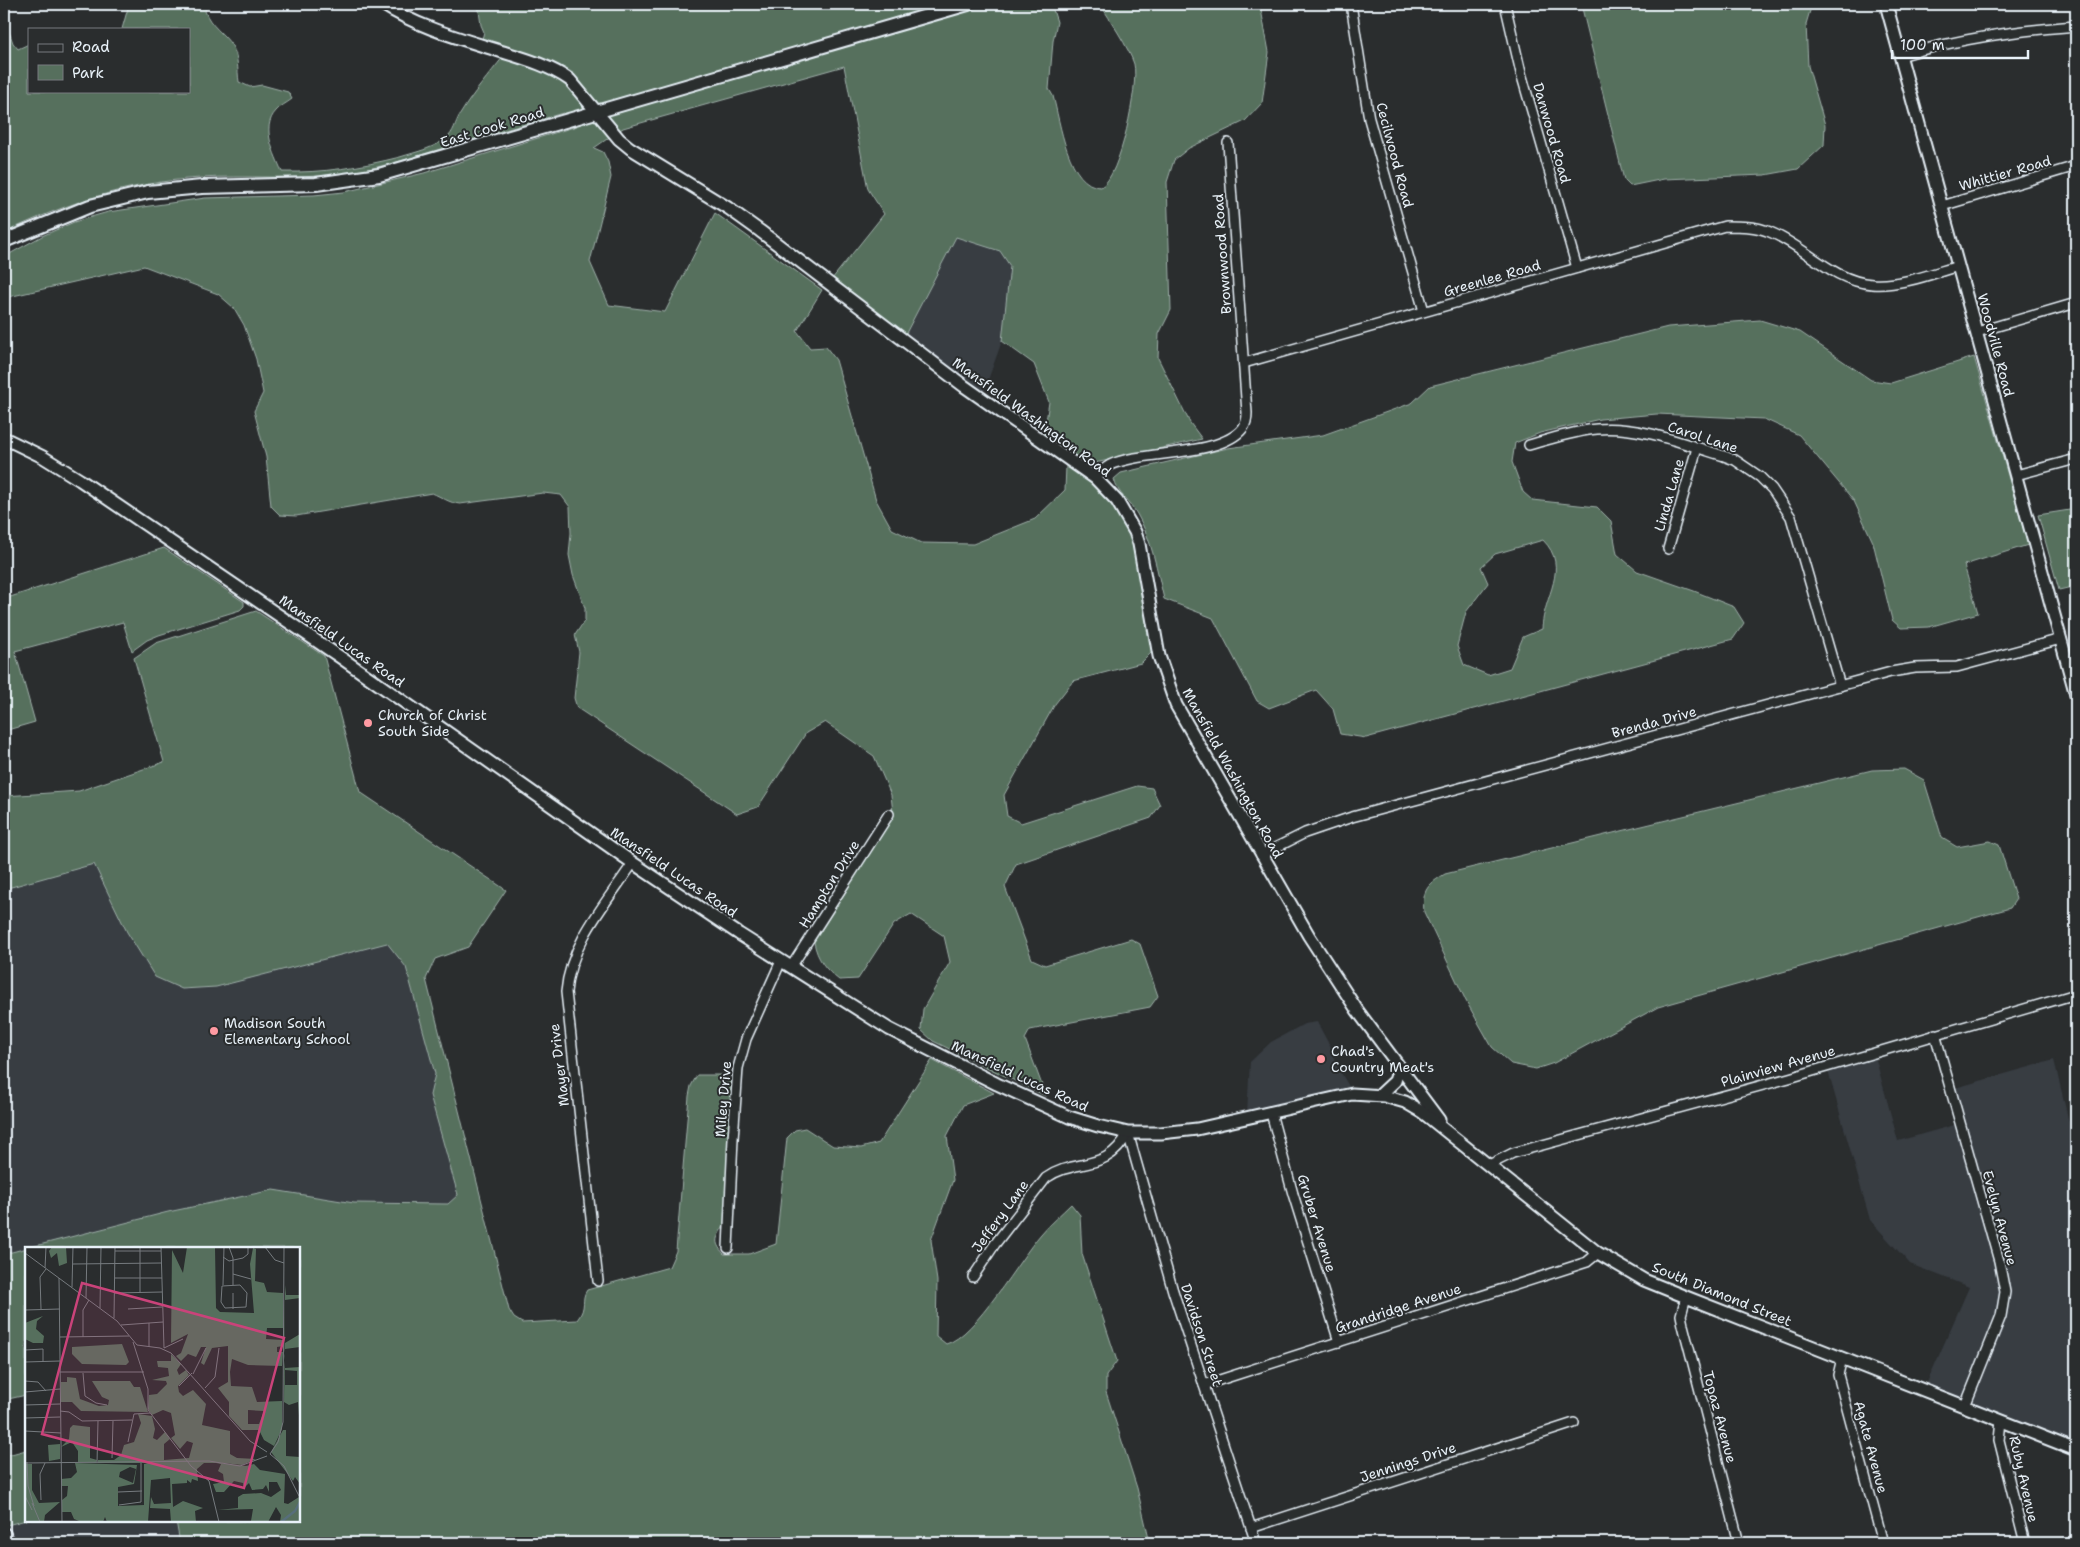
<svg xmlns="http://www.w3.org/2000/svg" width="2080" height="1547" font-family="'Shantell Sans',sans-serif">
	<style>
		.built { fill: #373c42 }
		.green { fill: #566f5d; stroke: #9fb0aa; fill-rule: evenodd }
		.lines { fill: none; stroke-linecap: round; stroke-linejoin: round }
		.minor-casing { stroke: #e8f1f8; stroke-width: 12 }
		.tertiary-casing { stroke: #e8f1f8; stroke-width: 15 }
		.secondary-casing { stroke: #e8f1f8; stroke-width: 16 }
		.minor { stroke: #2a2d2e; stroke-width: 9 }
		.tertiary { stroke: #2a2d2e; stroke-width: 11 }
		.secondary { stroke: #2a2d2e; stroke-width: 12 }
		.poi-dot { fill: #ff9aa2; stroke: #2a2d2e; stroke-width: 2 }
		.labels { text-anchor: middle; dominant-baseline: central; stroke-width: 4; stroke-linejoin: round; paint-order: stroke }
		.street-label { font-size: 14px; fill: #e8f1f8; stroke: #2a2d2e }
		.poi-label { font-size: 14px; fill: #e8f1f8; stroke: #2a2d2e; text-anchor: start }
		.inset-river { fill: none; stroke: #576e7b; stroke-width: 2.5 }
		.inset-road { fill: none; stroke: #767b7f; stroke-width: 1 }
		.view { fill: #ca437a; fill-opacity: 0.15; stroke: #ca437a; stroke-width: 2.5 }
		.inset-edge { fill: none; stroke: #e8f1f8; stroke-width: 2.5 }
	</style>
	<rect width="100%" height="100%" fill="#2a2d2e"/>
	<filter id="ink" filterUnits="userSpaceOnUse"><feTurbulence type="fractalNoise" baseFrequency=".02" numOctaves="2"/><feDisplacementMap in="SourceGraphic" scale="10" xChannelSelector="R" yChannelSelector="G"/><feConvolveMatrix kernelMatrix="1 2 1 2 8 2 1 2 1" color-interpolation-filters="sRGB"/></filter>
	<g filter="url(#ink)">
		<g class="built">
			<path d="M956,237L1000,251L1010,266L1002,341L983,394L905,335Z"/>
			<path d="M94,864L127,932L182,989L216,987L387,943L406,967L435,1074L430,1095L458,1196L448,1204L354,1203L273,1190L168,1212L4,1254V889Z"/>
			<path d="M1317,1022L1331,1048L1338,1068L1350,1088L1247,1113L1250,1062L1271,1042L1304,1024Z"/>
			<path d="M1875,1056L1898,1141L1965,1122L1955,1088L2054,1060L2076,1151V1456L1922,1394L1969,1287L1910,1264L1870,1220L1828,1071Z"/>
			<path d="M26,1520L176,1521L180,1543H11L7,1525Z"/>
		</g>
		<g class="green">
			<path d="M127,4H209L205,11C210,26 224,33 232,46C239,57 237,69 239,82L250,87L262,85L288,92L292,99C287,103 280,106 276,111C260,128 275,154 282,172C323,173 360,167 400,157C416,152 436,148 449,136C455,129 456,120 461,113C473,93 489,75 503,57L505,47L482,39L484,32L481,25L478,4H947L610,101L632,107L990,4H1063L1052,7L1057,22L1053,41L1049,89L1053,96C1060,121 1068,187 1101,187C1120,178 1139,84 1134,64C1130,50 1109,18 1100,4H1260L1269,52L1262,103L1245,121L1189,148L1174,160L1167,182L1171,310L1159,334L1158,358L1190,423L1202,439L1095,463L1066,457L1044,434L1049,402L1034,364L1002,341L1010,266L1000,251L956,237L905,335L832,279L884,214L868,189L844,66L623,128L594,148L603,152L608,162L611,177L590,262L609,305L665,312L715,213L822,290L797,331L810,348L826,347L836,360L876,500L892,529L921,543L973,544L1035,519L1065,490L1066,466C1085,478 1105,492 1118,510C1141,542 1147,613 1152,652L1141,663L1073,681L1055,704L1004,795L1007,816L1021,823L1137,786L1152,788L1160,805L1151,818L1016,864L1005,887L1032,959L1045,965L1131,939L1140,944L1158,996L1150,1007L1030,1030L1025,1039L1046,1096L933,1041L921,1030L923,1009L950,962L944,936L911,914L894,924L858,979L839,980C826,970 817,959 814,942L891,820L893,813L891,795L874,756L825,722L806,733L758,807L737,814L577,708L574,698L579,652L575,635L585,620V608L573,575L569,555L571,533L570,507L561,495L543,493L460,504C449,503 442,497 432,493L296,516L280,515L271,506L266,457L254,411L263,393L256,359L244,325L234,308L218,294L144,266L4,298V257L42,236L74,222L108,212L205,198L314,195L344,192L424,173L577,126L563,113C525,124 488,135 450,146C414,157 378,169 340,174C294,180 246,175 200,178C130,182 66,203 4,233V17L13,43L18,49L29,44V91H189V29H122L128,8Z"/>
			<path d="M1581,4H1812L1806,24L1808,66L1825,125L1824,145L1798,169L1765,175L1664,179L1630,186L1624,180Z"/>
			<path d="M1760,320L1800,332L1871,380L1891,383L1974,357L2028,545L1964,565L1978,613L1929,627L1901,628L1892,620L1873,542L1854,501L1799,435L1764,419L1657,414L1600,419L1540,433L1515,443L1512,462L1523,492L1532,500L1597,507L1611,521L1617,554L1637,571L1694,591L1734,607L1744,623L1733,639L1366,738L1340,734L1333,709L1316,690L1269,708L1257,701L1213,618L1164,599C1157,570 1152,540 1137,514C1130,501 1117,494 1114,479L1121,473L1228,448L1323,435L1412,403L1430,386L1668,327ZM1543,540C1571,568 1543,596 1542,629L1523,637L1510,668L1488,675L1464,665L1457,646L1466,612L1488,583L1481,567L1495,554Z"/>
			<path d="M2076,509V586L2059,590L2038,515Z"/>
			<path d="M164,548L244,602V606L240,610L159,635L147,640L132,651L123,622L15,651L35,722L4,731V592L7,598Z"/>
			<path d="M256,611L324,656L360,792L506,890L468,947L435,959L426,979L509,1310L514,1318L522,1323L577,1320C588,1306 580,1300 587,1290L669,1267L676,1251L689,1096L691,1086L697,1075H727L733,1085L724,1225C717,1238 712,1241 724,1254H749L776,1244L787,1138L795,1130L805,1128L833,1146L861,1148L879,1143L932,1060L994,1093L963,1105L947,1136L953,1180L931,1240L937,1281L936,1336L946,1344C976,1336 1019,1259 1041,1234C1050,1223 1061,1214 1071,1204L1080,1215L1082,1254L1117,1361L1106,1376V1392L1137,1488L1150,1543H180L176,1521H299V1248H26V1395L4,1400V1254L168,1212L273,1190L354,1203L448,1204L458,1195L430,1095L435,1074L406,967L387,943L216,987L182,989L155,977L127,932L94,864L4,889V794L5,796L79,791L164,762L134,658L156,643Z"/>
			<path d="M1904,769L1924,780L1942,838L1957,847L1990,841L1999,845L2016,899L2010,908L1658,1007L1554,1063L1536,1069L1511,1064L1492,1047L1466,1001L1424,912C1422,890 1427,885 1445,874L1872,770Z"/>
			<path d="M26,1450V1520L7,1525L4,1511V1456Z"/>
		</g>
		<g class="lines">
			<g class="minor-casing">
				<g id="minor">
					<path d="M1351,4L1369,119L1424,311"/>
					<path d="M1505,4L1521,73L1577,268"/>
					<path d="M1900,56C1961,38 2014,31 2076,26"/>
					<path d="M1942,206L2076,166"/>
					<path d="M1977,332L2076,303"/>
					<path d="M1244,363L1725,226C1740,226 1756,226 1770,232C1805,246 1832,281 1872,284C1901,286 1931,274 1958,266"/>
					<path d="M1529,445C1551,439 1574,431 1597,429C1639,425 1684,444 1724,456L1735,460L1760,477L1772,489L1791,517L1840,686"/>
					<path d="M2016,475L2076,459"/>
					<path d="M1095,478C1100,474 1104,468 1110,465C1142,450 1221,457 1243,428C1246,424 1247,419 1247,413L1228,143"/>
					<path d="M1668,549L1697,448"/>
					<path d="M1261,855L1305,833L1352,817L1891,672L1915,668L1957,667L2061,639"/>
					<path d="M791,967L889,814"/>
					<path d="M1935,1034L1999,1261L2005,1292L2001,1316L1965,1406"/>
					<path d="M1271,1113L1293,1194L1339,1342"/>
					<path d="M1128,1133L1173,1291L1256,1543"/>
					<path d="M1489,1165L1513,1153L1789,1078L2076,994"/>
					<path d="M728,1248L733,1139L738,1068L746,1039L781,961"/>
					<path d="M973,1277L995,1244L1046,1178C1075,1157 1107,1174 1128,1133"/>
					<path d="M598,1281L566,992C570,943 607,902 633,863"/>
					<path d="M1686,1297L1681,1315L1683,1325L1739,1543"/>
					<path d="M1842,1358L1838,1375L1883,1543"/>
					<path d="M1204,1385L1587,1262L1598,1253"/>
					<path d="M2001,1421L1999,1440L2025,1543"/>
					<path d="M1251,1528L1574,1423"/>
				</g>
			</g>
			<g class="tertiary-casing">
				<g id="tertiary">
					<path d="M382,4C419,28 462,39 503,52C526,59 550,66 570,80L619,139L630,148L728,208L760,231L964,386L1095,478L1117,501L1135,532L1139,544L1159,656L1176,705L1309,936L1357,1010L1439,1120"/>
					<path d="M1886,4L2076,695"/>
					<path d="M4,438L43,457L80,480L340,657L633,863L739,934L889,1029L997,1084L1069,1117L1098,1126L1128,1133H1161L1197,1129L1352,1094L1384,1096L1405,1102L1422,1112L1598,1253L1644,1280L1686,1297L2076,1450"/>
					<path d="M1380,1095L1395,1081L1399,1068"/>
				</g>
			</g>
			<g class="secondary-casing">
				<g id="secondary">
					<path d="M4,241L90,206L148,192L202,187L316,184L379,175L968,4"/>
					<path d="M4,1534L6,1543"/>
				</g>
			</g>
			<use href="#minor" class="minor"/>
			<use href="#tertiary" class="tertiary"/>
			<use href="#secondary" class="secondary"/>
		</g>
	</g>
	<g class="poi-dot">
		<circle cx="368" cy="723" r="5"/>
		<circle cx="214" cy="1031" r="5"/>
		<circle cx="1321" cy="1059" r="5"/>
	</g>
	<g class="labels">
		<g class="street-label">
			<text transform="translate(492 127) rotate(-17)">East Cook Road</text>
			<text transform="translate(1552 133) rotate(74)">Danwood Road</text>
			<text transform="translate(1395 155) rotate(75)">Cecilwood Road</text>
			<text transform="translate(2005 173) rotate(-16)">Whittier Road</text>
			<text transform="translate(1222 254) rotate(-94)">Brownwood Road</text>
			<text transform="translate(1492 278) rotate(-16)">Greenlee Road</text>
			<text transform="translate(1996 345) rotate(75)">Woodville Road</text>
			<text transform="translate(1032 417) rotate(36)">Mansfield Washington Road</text>
			<text transform="translate(1703 437) rotate(18)">Carol Lane</text>
			<text transform="translate(1669 495) rotate(-74)">Linda Lane</text>
			<text transform="translate(342 641) rotate(35)">Mansfield Lucas Road</text>
			<text transform="translate(1654 722) rotate(-15)">Brenda Drive</text>
			<text transform="translate(1233 773) rotate(61)">Mansfield Washington Road</text>
			<text transform="translate(674 872) rotate(34)">Mansfield Lucas Road</text>
			<text transform="translate(829 884) rotate(-58)">Hampton Drive</text>
			<text transform="translate(559 1065) rotate(-97)">Mayer Drive</text>
			<text transform="translate(1778 1066) rotate(-16)">Plainview Avenue</text>
			<text transform="translate(1020 1076) rotate(25)">Mansfield Lucas Road</text>
			<text transform="translate(723 1099) rotate(-85)">Miley Drive</text>
			<text transform="translate(1000 1216) rotate(-54)">Jeffery Lane</text>
			<text transform="translate(2000 1218) rotate(75)">Evelyn Avenue</text>
			<text transform="translate(1317 1223) rotate(73)">Gruber Avenue</text>
			<text transform="translate(1722 1294) rotate(22)">South Diamond Street</text>
			<text transform="translate(1398 1308) rotate(-18)">Grandridge Avenue</text>
			<text transform="translate(1202 1335) rotate(72)">Davidson Street</text>
			<text transform="translate(1720 1417) rotate(75)">Topaz Avenue</text>
			<text transform="translate(1871 1447) rotate(75)">Agate Avenue</text>
			<text transform="translate(1408 1462) rotate(-18)">Jennings Drive</text>
			<text transform="translate(2024 1479) rotate(77)">Ruby Avenue</text>
		</g>
		<g class="poi-label">
			<text x="378" y="715">Church of Christ<tspan x="378" dy="16">South Side</tspan></text>
			<text x="224" y="1023">Madison South<tspan x="224" dy="16">Elementary School</tspan></text>
			<text x="1331" y="1051">Chad's<tspan x="1331" dy="16">Country Meat's</tspan></text>
		</g>
	</g>
	<g transform="translate(25 1247)">
		<rect width="275" height="275" fill="#2a2d2e"/>
		<path d="M27,0H41L42,16L34,19L32,6L26,11L24,4ZM162,0H190L191,61L195,65L229,66L225,17L228,1L231,2L230,34L239,36L242,45L258,46V81H242L241,92L258,93V99L252,100V105H258L257,119L223,118L207,112L205,125L206,139L227,140L232,155L257,154V182L249,199L239,193L234,183H217L204,169V155L193,141L203,135V99L187,101L179,118L176,116L181,100H176L171,110L163,107L156,114L151,109L156,106L163,87L146,96L147,3L158,26ZM223,163L239,164L234,177H223ZM260,38L261,48H274L275,51L260,53V96L275,87V100L260,102L259,109L260,121L275,120V182L273,155L264,158L259,155ZM260,123L272,124V138H260ZM18,69L12,74L11,82L19,89L18,96H8L0,92V76ZM97,97L104,115L101,118L57,117L47,107V100ZM146,107L156,117L152,123L154,128L161,123L164,128L153,139L154,145L158,149L168,143L181,157L177,178L205,184V207L212,211L231,212L217,218L188,215L221,219L229,217L235,223L260,227L259,256L263,257L274,250L275,275H255L256,268L251,260L243,275H221L226,274L228,262L193,263L213,261V250L218,247L236,246L246,250L256,243L252,235H244V245L241,238L238,242L227,243L224,236L219,241L218,236L209,234L199,245H191L188,237L199,235L198,227L193,224L196,217L191,216H179L172,222L173,234L167,232L166,236L162,233V236L147,237L148,260L158,254L178,261L170,264L171,275H146L145,262L125,261L126,250L129,257L146,256L145,231L126,233L123,275H82L80,270L78,275L54,274L49,272L46,265H37V253L42,249L43,239H37L36,232L46,231L52,225L50,216L112,218L109,237L93,240V259L119,258V217L123,216H73V213H89L96,208L99,198L109,195L116,176L113,167L127,169L130,182L128,191L132,193L140,185L145,192L139,197V213L164,211L168,196L162,194L155,202L146,191L150,188L146,166L138,163L127,168L123,162L124,148L132,147L142,137L141,134L127,133L144,129L143,121L133,120L132,114H146ZM105,220L111,222L108,236L94,230L95,225ZM42,130L51,131L55,152L74,159L83,158L84,153L77,150L67,134H105L109,140H115L123,165L56,164L47,155H36V135H42ZM48,178L65,180V211L72,213L71,216L53,215V204L47,195L36,200L44,192L45,181ZM258,183H261V209L275,210V237L270,230L268,234L246,205ZM35,197V212L24,214L23,198ZM0,217H7V243L14,256L35,255L20,268L19,275H0Z" fill="#566f5d" fill-rule="evenodd"/>
		<path class="inset-river" d="M256,275L270,264L275,255"/>
		<path class="inset-road" d="M115,0V46M136,0L139,101L158,92M204,0L208,11V38M240,0L250,13L259,16M90,4H136M0,6L92,74L112,98L135,101L146,106L225,194L242,205M198,10L204,14L218,11L223,7V0M48,17L136,16M20,21L21,0M208,27L226,32M34,31L37,275M90,31H137M198,38L199,0M215,38L222,46L221,60L200,61L196,55L197,39ZM47,40L48,0M90,46L137,45M208,46V62M61,51L62,0M75,61L76,0M16,62L15,30L21,22M103,62L137,60M0,63L35,62M89,71L90,0M124,76V100M96,78L138,75M35,90L104,89M58,90V63L64,53M108,95L123,142V163L166,219L184,234L194,275M0,103L18,102V115M0,115L35,114M35,125H119M58,126L60,149L71,156L82,158M168,127L181,101M0,134L13,135L21,144M154,139L167,126M180,141L190,130L194,101M0,145L35,142M0,158L35,157M35,164L44,165L57,174L107,173M0,171L35,170M0,184L36,186M103,195L109,167L125,166M245,207L259,219L275,251M245,207L253,195L258,175L259,0M87,211L88,174M2,215L3,239L9,259M0,216L184,214L215,219L242,209M72,216L73,174M93,245L117,244M0,249L7,263M16,253L15,227L20,216M7,256L15,275M94,258L116,255V216"/>
		<path class="view" d="M57,36L259,91L219,241L17,187Z"/>
		<rect width="275" height="275" class="inset-edge"/>
	</g>
	<rect width="2080" height="1547" fill="none" stroke="#2a2d2e" stroke-width="20"/>
	<rect x="10" y="10" width="2060" height="1527" fill="none" stroke="#e8f1f8" stroke-width="2" filter="url(#ink)"/>
	<rect x="28" y="28" width="162" height="65" fill="#2a2d2e" stroke="#767b7f"/>
	<rect x="38" y="44" width="25" height="8" fill="#2a2d2e" stroke="#767b7f"/>
	<text x="72" y="52" font-size="15" fill="#e8f1f8">Road</text>
	<rect x="38" y="65" width="25" height="15" fill="#566f5d" stroke="#767b7f"/>
	<text x="72" y="78" font-size="15" fill="#e8f1f8">Park</text>
	<path d="M1892 50v8h136v-8" fill="none" stroke="#e8f1f8" stroke-width="2.5"/>
	<text x="1900" y="50" font-size="15" fill="#e8f1f8" stroke="#2a2d2e" stroke-width="4" paint-order="stroke">100 m</text>
</svg>
